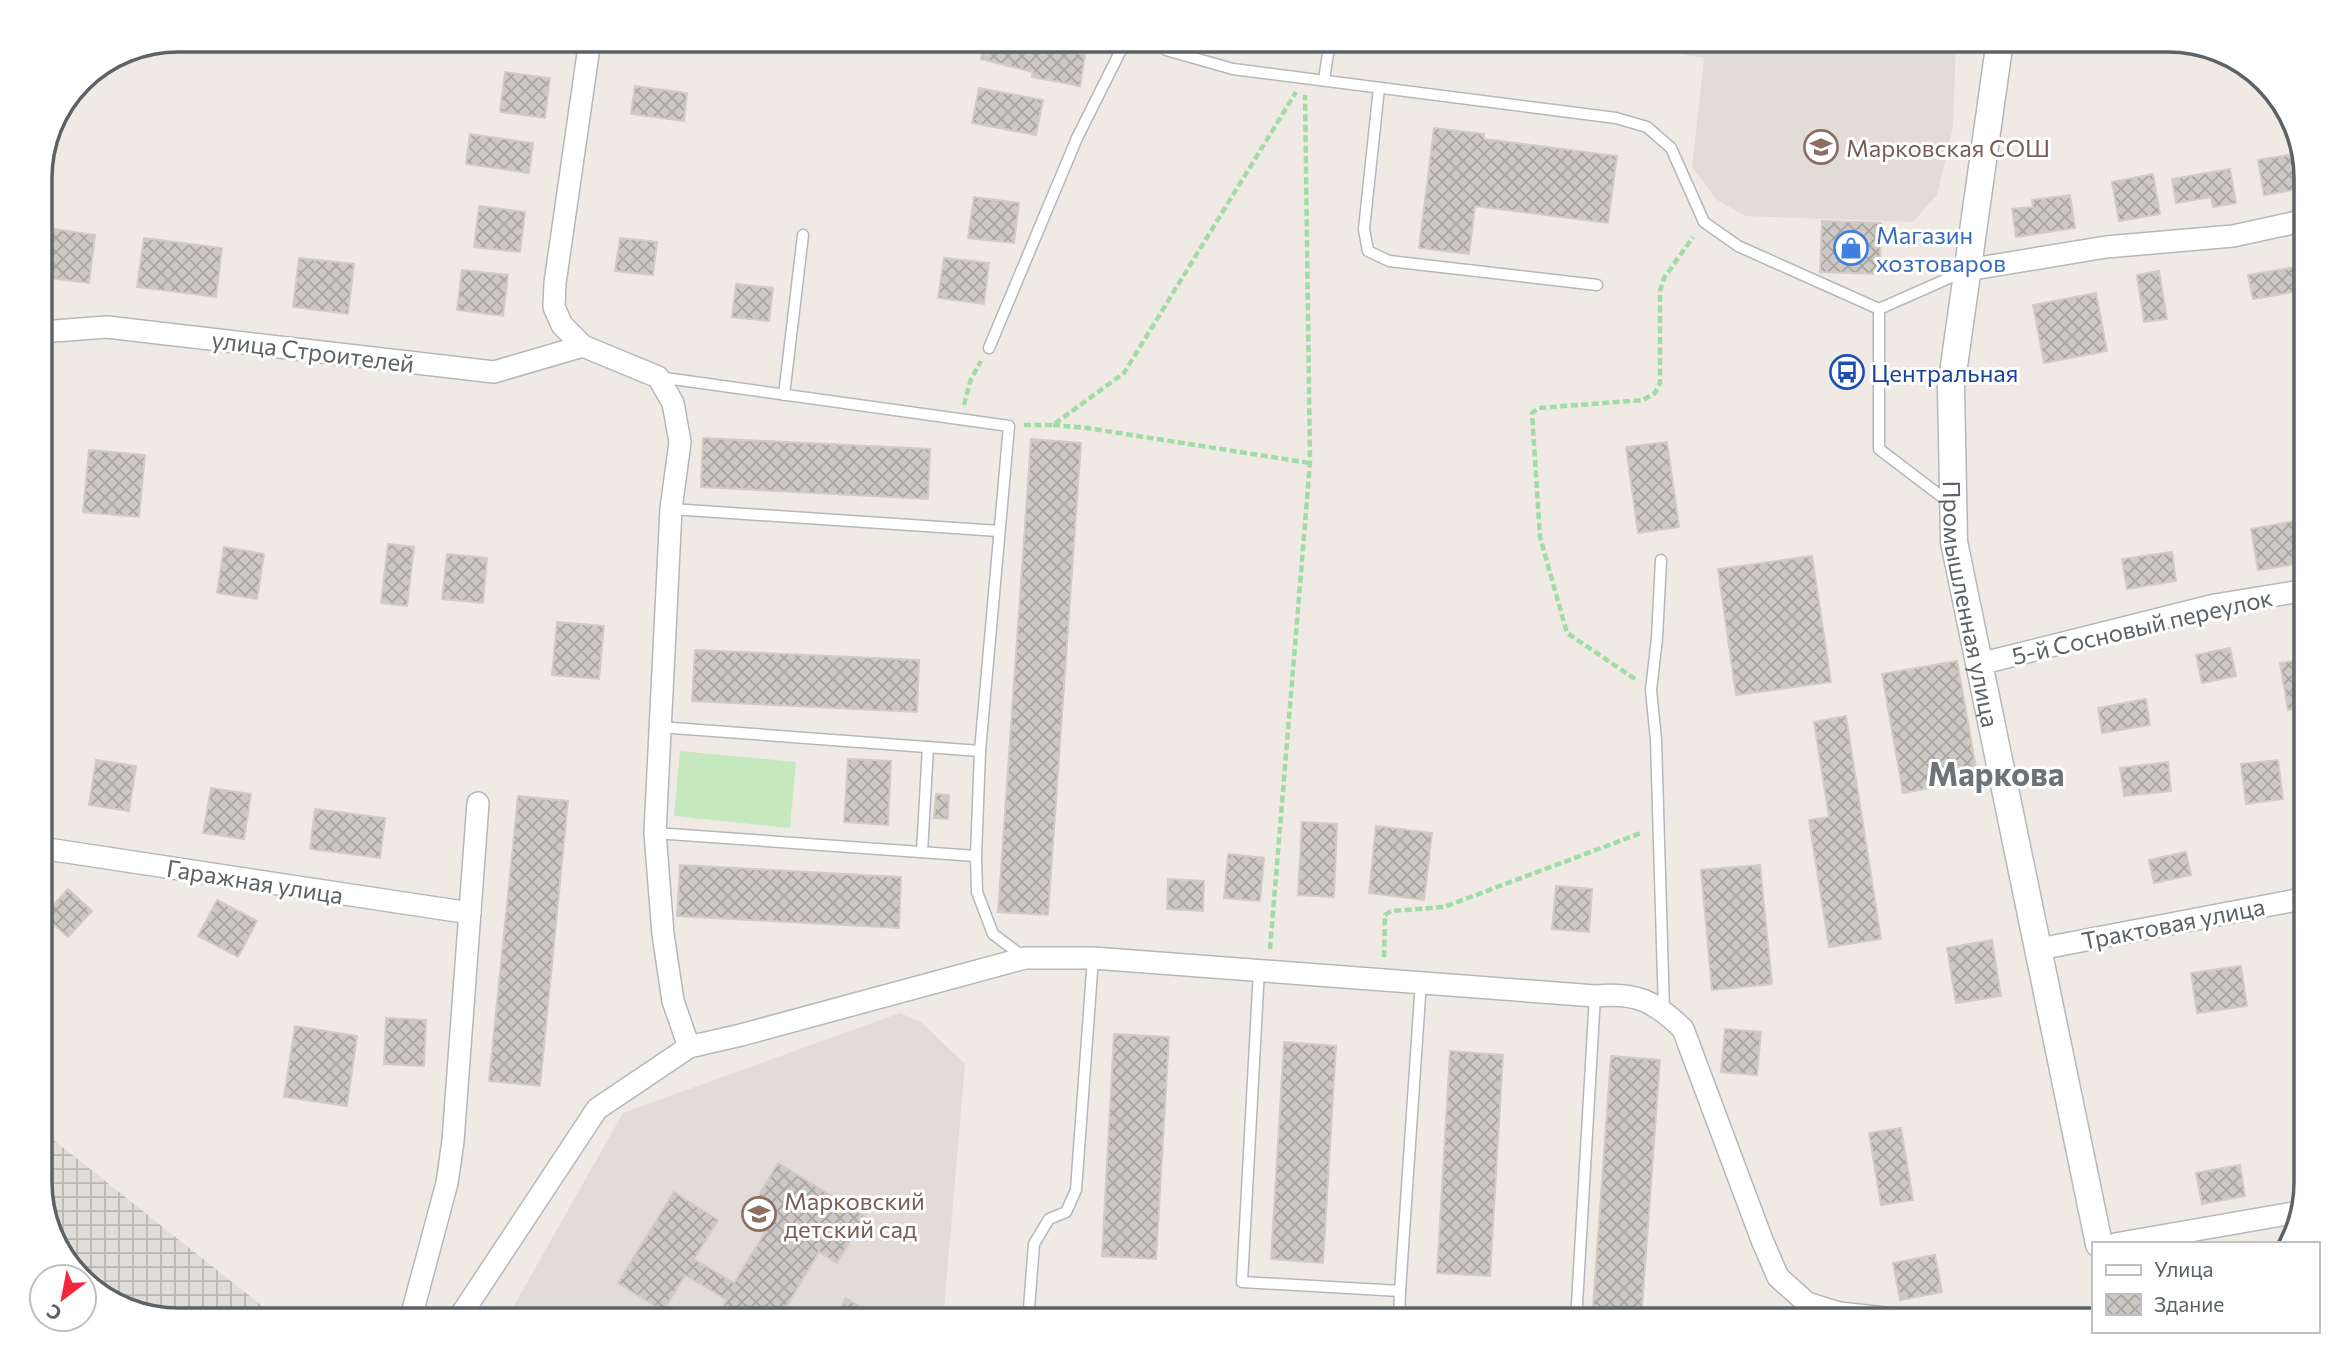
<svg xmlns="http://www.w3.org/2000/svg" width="2347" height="1361" font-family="Commissioner,sans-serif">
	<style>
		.industrial { fill: url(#industrial-grid) }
		.education { fill: #e1dcd5 }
		.garden { fill: #c6e8bf }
		.building { fill: url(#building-cross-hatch); stroke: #d4cbc2; stroke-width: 2 }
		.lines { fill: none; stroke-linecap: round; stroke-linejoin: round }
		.service-casing { stroke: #b4b8bc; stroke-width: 13 }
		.minor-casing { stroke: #b4b8bc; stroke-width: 24 }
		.tertiary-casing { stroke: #b4b8bc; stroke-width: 29 }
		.path { stroke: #a1dba6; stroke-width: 4.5; stroke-dasharray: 7 3.5; stroke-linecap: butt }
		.service { stroke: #fff; stroke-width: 10 }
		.minor { stroke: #fff; stroke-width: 21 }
		.tertiary { stroke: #fff; stroke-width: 26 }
		.labels { text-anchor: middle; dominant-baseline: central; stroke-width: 6; stroke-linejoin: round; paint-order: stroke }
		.education-label { font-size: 24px; fill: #785e54; stroke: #fff; text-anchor: start }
		.shop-label { font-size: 24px; fill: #366cbe; stroke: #fff; text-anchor: start }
		.street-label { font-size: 24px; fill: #5c6265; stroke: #fff }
		.transit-label { font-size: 24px; fill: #164399; stroke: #fff; text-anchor: start }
		.district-label { font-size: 32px; font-weight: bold; fill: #6d7477; stroke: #fff }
		.rim { fill: none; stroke: #5c6265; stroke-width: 3.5 }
	</style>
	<defs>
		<pattern id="industrial-grid" width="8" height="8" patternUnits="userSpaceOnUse" patternTransform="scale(1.75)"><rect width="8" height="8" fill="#e0ddd8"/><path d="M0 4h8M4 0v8" fill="none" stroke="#b9b7b3"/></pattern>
		<pattern id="building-cross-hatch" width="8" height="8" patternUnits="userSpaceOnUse" patternTransform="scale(1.75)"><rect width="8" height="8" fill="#ccc8c3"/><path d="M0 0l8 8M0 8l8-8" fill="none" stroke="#a9a6a2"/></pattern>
	</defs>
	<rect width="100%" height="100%" fill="#efebe4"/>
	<path class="industrial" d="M41,1130L281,1321H178L110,1302L63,1259L41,1192Z"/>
	<g class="education">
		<path d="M1591,40H1956L1953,127L1937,195L1913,222L1746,216L1717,200L1692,167L1704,58Z"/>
		<path d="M900,1013L921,1022L965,1064L943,1321H514L508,1316L623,1113Z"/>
	</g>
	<path class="garden" d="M680,751L796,762L790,828L674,816Z"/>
	<g class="building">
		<path d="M656,40H702L701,50L655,44Z"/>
		<path d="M984,40H1008L1085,55L1080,86L1032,77L1033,72L981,59Z"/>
		<path d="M505,72L550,78L545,118L500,112Z"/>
		<path d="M635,86L687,93L684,121L631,114Z"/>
		<path d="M979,88L1043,100L1036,135L972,123Z"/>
		<path d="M1434,128L1484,134V139L1617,156L1608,223L1475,206L1469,254L1419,248Z"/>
		<path d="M470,134L533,143L529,173L466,164Z"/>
		<path d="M2301,153L2306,169V188L2264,195L2258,160Z"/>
		<path d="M2230,169L2236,203L2213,207L2211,197L2176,203L2172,179Z"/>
		<path d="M2153,174L2160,214L2119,221L2112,182Z"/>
		<path d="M2070,195L2075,228L2016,237L2012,209L2033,207L2032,200Z"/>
		<path d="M974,197L1019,203L1014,243L968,238Z"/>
		<path d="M479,206L525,212L520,252L474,247Z"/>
		<path d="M1822,221L1881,223L1880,274L1820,272Z"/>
		<path d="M41,227L95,235L89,283L41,277Z"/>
		<path d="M144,238L222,248L216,297L137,287Z"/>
		<path d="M620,238L657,242L653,275L615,271Z"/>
		<path d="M299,258L354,264L348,314L293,307Z"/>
		<path d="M944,258L989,263L984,304L938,298Z"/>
		<path d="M2295,267L2299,291L2253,299L2248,275Z"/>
		<path d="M462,270L508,275L503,316L457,310Z"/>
		<path d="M2159,271L2167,319L2144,322L2137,275Z"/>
		<path d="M736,284L773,288L769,321L732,317Z"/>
		<path d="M2096,293L2107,351L2044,363L2033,305Z"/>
		<path d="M703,438L930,449L928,499L701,487Z"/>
		<path d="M1031,439L1081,443L1048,915L998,912Z"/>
		<path d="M1667,442L1679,527L1638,533L1626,447Z"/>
		<path d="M89,450L145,455L139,517L83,512Z"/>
		<path d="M2295,521L2302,563L2258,570L2251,529Z"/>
		<path d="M388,544L414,547L407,606L381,603Z"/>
		<path d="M224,547L264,554L257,599L217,593Z"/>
		<path d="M2172,552L2176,581L2127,589L2122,559Z"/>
		<path d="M447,554L487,558L483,603L442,599Z"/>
		<path d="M1812,556L1831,682L1736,695L1718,569Z"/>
		<path d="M557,622L604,626L599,679L552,675Z"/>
		<path d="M2230,648L2236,676L2202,683L2196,655Z"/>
		<path d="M695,650L919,660L917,712L692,701Z"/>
		<path d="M2307,659V706L2288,710L2280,663Z"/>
		<path d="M1957,661L1978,779L1903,793L1882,674Z"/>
		<path d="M2146,699L2150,725L2102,733L2098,708Z"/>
		<path d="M1846,716L1881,939L1829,947L1809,820L1829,817L1814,722Z"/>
		<path d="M848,759L891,761L888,825L844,822Z"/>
		<path d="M96,760L136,766L129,811L89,805Z"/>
		<path d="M2278,760L2283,799L2246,804L2241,764Z"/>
		<path d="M2168,762L2171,791L2124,796L2120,768Z"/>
		<path d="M211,788L251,794L244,839L203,833Z"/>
		<path d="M936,794L949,795L948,819L934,818Z"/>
		<path d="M518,796L568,801L540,1086L489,1081Z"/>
		<path d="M315,809L385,818L380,858L310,849Z"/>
		<path d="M1302,822L1337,824L1334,897L1298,895Z"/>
		<path d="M1376,826L1432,833L1424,900L1369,893Z"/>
		<path d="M2186,852L2191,875L2154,883L2149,860Z"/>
		<path d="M1228,854L1264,858L1260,901L1224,898Z"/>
		<path d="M680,865L901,877L899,928L677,916Z"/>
		<path d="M1760,865L1772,984L1712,990L1701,870Z"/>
		<path d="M1168,879L1204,881L1203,911L1167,909Z"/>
		<path d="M1556,886L1592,889L1589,932L1552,929Z"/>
		<path d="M68,889L92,911L68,937L44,916Z"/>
		<path d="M217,900L257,921L238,957L198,936Z"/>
		<path d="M1992,940L2001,996L1956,1003L1947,948Z"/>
		<path d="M2241,966L2247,1006L2197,1013L2191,973Z"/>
		<path d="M386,1018L426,1020L424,1066L384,1064Z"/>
		<path d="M295,1026L357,1036L347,1106L284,1097Z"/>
		<path d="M1725,1029L1761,1032L1757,1075L1721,1072Z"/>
		<path d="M1114,1034L1169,1037L1156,1259L1102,1256Z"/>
		<path d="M1284,1042L1336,1046L1323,1263L1271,1259Z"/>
		<path d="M1450,1051L1503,1055L1490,1276L1437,1273Z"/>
		<path d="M1611,1056L1660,1060L1641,1321H1592Z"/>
		<path d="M1901,1128L1913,1200L1881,1205L1869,1133Z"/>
		<path d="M778,1163L865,1216L837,1263L819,1252L783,1312L797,1321H714L727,1300L685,1275L663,1311L618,1283L674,1192L718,1220L694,1259L734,1283L772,1221L751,1208Z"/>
		<path d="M2240,1165L2245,1196L2202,1204L2196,1173Z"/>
		<path d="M1935,1255L1942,1292L1900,1300L1893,1263Z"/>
		<path d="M846,1298L884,1321H833Z"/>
	</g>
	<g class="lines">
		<g class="service-casing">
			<g id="service">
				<path d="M1155,40L1166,50L1233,69L1616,118L1647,127L1671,148L1704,222L1738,246L1879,309"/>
				<path d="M1324,80L1330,40"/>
				<path d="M1379,88L1364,229L1368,251L1389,261L1597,285"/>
				<path d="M989,348L1077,138L1126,40"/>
				<path d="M658,377L1009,426L980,751L976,856L977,892L993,934L1025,958"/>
				<path d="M784,395L803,235"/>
				<path d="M1950,503L1879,449V309L1965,271"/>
				<path d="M671,509L999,531"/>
				<path d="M1661,560L1657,638L1651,690L1656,740L1664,1011"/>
				<path d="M659,727L980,751"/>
				<path d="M655,833L976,856"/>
				<path d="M922,852L928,747"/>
				<path d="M1259,970L1242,1282L1400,1291L1421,981"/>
				<path d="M1028,1321L1034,1244L1049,1219L1066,1212L1076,1190L1093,958"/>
				<path d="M1399,1321L1400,1291"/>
				<path d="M1576,1321L1595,996"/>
			</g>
		</g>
		<g class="minor-casing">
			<g id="minor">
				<path d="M1967,270L2106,247L2233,236L2306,220"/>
				<path d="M41,332L107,327L494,372L583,346"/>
				<path d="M1979,664L2215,605L2307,590"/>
				<path d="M41,848L470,913"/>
				<path d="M2039,949L2307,898"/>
				<path d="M689,1047L741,1035L1025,958H1093L1595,996C1637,992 1654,1001 1683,1029L1762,1240L1778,1277L1807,1303L1839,1313L1912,1321"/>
				<path d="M2115,1244L2299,1212"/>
				<path d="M410,1321L447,1183L453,1141L478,803"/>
				<path d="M457,1321L597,1109L689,1047L673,1001L663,934L655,833L671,509L680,442L673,403L658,377L583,346L562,325L554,307L555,283L590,40"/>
			</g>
		</g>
		<g class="tertiary-casing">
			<g id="tertiary">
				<path id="s1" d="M2000,40L1951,387L1954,542L2099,1244"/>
			</g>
		</g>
		<g class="path">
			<path d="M964,405L971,379L981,361"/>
			<path d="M1024,425H1053L1124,373L1296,92"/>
			<path d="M1053,425L1087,428L1310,463"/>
			<path d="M1635,679L1567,633L1540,537L1532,413L1539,408L1643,400L1655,393L1660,383V291L1664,278L1693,237"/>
			<path d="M1270,949L1310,463L1305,95"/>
			<path d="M1384,957L1385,915L1391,911L1444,907L1641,833"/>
		</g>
		<use href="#service" class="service"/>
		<use href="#minor" class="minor"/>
		<use href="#tertiary" class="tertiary"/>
	</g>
	<defs>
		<g id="school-ring" transform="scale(1.75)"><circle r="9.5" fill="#fff" stroke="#8d6e63" stroke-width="1.5"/><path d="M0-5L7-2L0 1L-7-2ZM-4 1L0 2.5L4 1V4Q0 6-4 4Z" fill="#8d6e63"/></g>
		<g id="shop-ring" transform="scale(1.75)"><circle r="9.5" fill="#fff" stroke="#3f7fe0" stroke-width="1.5"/><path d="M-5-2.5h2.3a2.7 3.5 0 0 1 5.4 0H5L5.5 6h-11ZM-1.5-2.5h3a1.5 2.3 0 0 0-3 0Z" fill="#3f7fe0"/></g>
		<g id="bus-ring" transform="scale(1.75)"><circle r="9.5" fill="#fff" stroke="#1a4fb4" stroke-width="1.5"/><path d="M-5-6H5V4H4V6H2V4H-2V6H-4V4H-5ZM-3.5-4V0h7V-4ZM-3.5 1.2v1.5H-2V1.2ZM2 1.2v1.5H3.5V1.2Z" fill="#1a4fb4"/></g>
	</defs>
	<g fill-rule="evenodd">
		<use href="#school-ring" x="1821" y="147"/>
		<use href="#shop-ring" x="1851" y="248"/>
		<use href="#bus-ring" x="1847" y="372"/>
		<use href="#school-ring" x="759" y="1214"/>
	</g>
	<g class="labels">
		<g class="education-label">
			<text x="1846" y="147">Марковская СОШ</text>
			<text x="784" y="1200">Марковский<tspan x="784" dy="28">детский сад</tspan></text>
		</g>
		<g class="shop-label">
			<text x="1876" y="234">Магазин<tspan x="1876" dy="28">хозтоваров</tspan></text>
		</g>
		<g class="street-label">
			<text transform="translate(313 351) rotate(7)">улица Строителей</text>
			<text stroke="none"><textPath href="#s1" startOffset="569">Промышленная улица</textPath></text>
			<text transform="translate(2142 626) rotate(-13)">5-й Сосновый переулок</text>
			<text transform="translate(255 881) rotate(9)">Гаражная улица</text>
			<text transform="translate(2173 923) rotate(-11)">Трактовая улица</text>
		</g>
		<g class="transit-label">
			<text x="1871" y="372">Центральная</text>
		</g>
		<g class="district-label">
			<text x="1996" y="773">Маркова</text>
		</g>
	</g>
	<path d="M0 0H2347V1361H0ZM178 52H2168A126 126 0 0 1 2294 178V1182A126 126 0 0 1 2168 1308H178A126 126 0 0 1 52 1182V178A126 126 0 0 1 178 52Z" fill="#fff" fill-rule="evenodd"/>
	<path class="rim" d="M178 52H2168A126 126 0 0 1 2294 178V1182A126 126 0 0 1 2168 1308H178A126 126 0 0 1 52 1182V178A126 126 0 0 1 178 52Z"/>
	<rect x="2092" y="1242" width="228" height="91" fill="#ffffff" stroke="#bec0c1" stroke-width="2"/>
	<rect x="2106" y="1265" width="35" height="10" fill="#ffffff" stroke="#bec0c1" stroke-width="2"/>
	<text x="2154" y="1277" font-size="21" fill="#5c6265">Улица</text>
	<rect x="2106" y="1294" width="35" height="21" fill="url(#building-cross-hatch)" stroke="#bec0c1" stroke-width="2"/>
	<text x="2154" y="1312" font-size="21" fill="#5c6265">Здание</text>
	<g transform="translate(63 1298) rotate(212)"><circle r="33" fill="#ffffff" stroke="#bec0c1" stroke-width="2"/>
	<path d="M0-5L12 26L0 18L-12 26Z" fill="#f4263b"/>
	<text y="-10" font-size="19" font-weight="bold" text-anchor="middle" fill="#5c6265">С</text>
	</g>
</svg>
